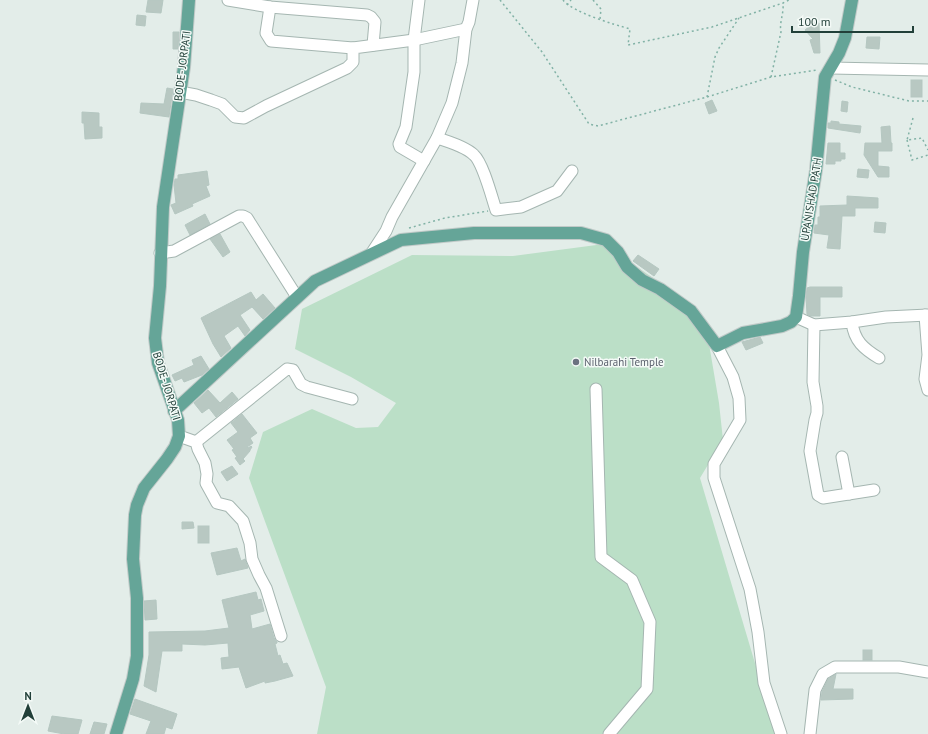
<svg xmlns="http://www.w3.org/2000/svg" width="928" height="734" font-family="'PT Sans',sans-serif">
	<style>
		.green { fill: #bbdfc7 }
		.building { fill: #b8c8c2; stroke: #b5c7c1 }
		.lines { fill: none; stroke-linecap: round; stroke-linejoin: round }
		.minor-casing { stroke: #a5b6b1; stroke-width: 13 }
		.major-casing { stroke: #c1cac8; stroke-width: 14 }
		.path { stroke: #82b2a6; stroke-width: 1.5; stroke-dasharray: 2 3; stroke-linecap: butt }
		.minor { stroke: #fff; stroke-width: 11 }
		.major { stroke: #65a598; stroke-width: 12 }
		.worship-dot { fill: #6b7280; stroke: #f4faf7; stroke-width: 1.5 }
		.labels { text-anchor: middle; dominant-baseline: central; stroke-width: 3; stroke-linejoin: round; paint-order: stroke }
		.street-label { font-size: 11px; fill: #224039; stroke: #f4faf7 }
		.worship-label { font-size: 11px; fill: #5b616d; stroke: #f4faf7; text-anchor: start }
	</style>
	<rect width="100%" height="100%" fill="#e3ede9"/>
	<path class="green" d="M604,244L653,278L707,332L719,403L723,440L700,478L776,734H317L326,687L249,478L263,432L312,409L356,428L378,427L396,403L351,377L295,349L302,309L412,255L513,256Z"/>
	<g class="building">
		<path d="M148,0H163L161,13L146,12Z"/>
		<path d="M137,15L146,16L145,26L136,25Z"/>
		<path d="M811,23H819L820,53H814L810,40L813,39L805,30L811,25Z"/>
		<path d="M173,32H179L178,49H173Z"/>
		<path d="M867,37H880L879,49L866,48Z"/>
		<rect x="911" y="80" width="11" height="17"/>
		<path d="M167,88L173,89L169,117L140,113L141,103L164,104Z"/>
		<path d="M712,100L717,111L709,114L705,103Z"/>
		<path d="M842,101L848,102L847,112L841,111Z"/>
		<path d="M82,112L99,113V127H102V138L85,139L84,123H82Z"/>
		<path d="M831,121L839,122V124L861,126L860,133L828,128V123H831Z"/>
		<path d="M890,126L891,143H892V151H878V166L889,167V177H878L864,155L865,143H882L881,127Z"/>
		<path d="M828,143H840V153H845V159H841V161H835V164H826Z"/>
		<path d="M858,169L869,170L868,178L857,177Z"/>
		<path d="M207,171L209,185L206,186L210,196L192,204L193,206L175,214L171,205L176,203L174,185L175,179H178V175Z"/>
		<path d="M847,196L878,198V208H855V216H842L840,249L827,248L829,235L814,233L815,225H818V217H820V206L847,205Z"/>
		<path d="M205,214L210,224L190,235L185,225Z"/>
		<path d="M875,222L886,223L885,233L874,232Z"/>
		<path d="M220,234L230,252L223,257L210,239Z"/>
		<path d="M638,255L659,269L654,276L633,261Z"/>
		<path d="M810,287H842V297H820V316H810L807,314L806,297L807,288Z"/>
		<path d="M251,292L256,300L263,294L275,308L263,319L252,307L240,315L250,330L245,336L238,326L224,336L231,348L221,357L213,344L201,318Z"/>
		<path d="M760,337L763,343L746,350L742,342Z"/>
		<path d="M201,356L209,369L202,375L184,382L182,378L175,381L172,375L194,365L192,360Z"/>
		<path d="M208,390L220,403L232,392L238,399L216,417L209,408L202,413L194,403Z"/>
		<path d="M242,414L257,433L250,438L253,443L247,447L248,448L251,446L252,447L250,450V451L243,459L245,461L240,465L235,458L237,457L232,450L234,449L227,440L238,432L231,423Z"/>
		<path d="M232,466L238,474L227,481L221,472Z"/>
		<path d="M182,522H193L194,528L182,529Z"/>
		<rect x="198" y="526" width="11" height="17"/>
		<path d="M237,548L241,561L245,559L248,568L217,575L211,553Z"/>
		<path d="M256,592L258,600L261,599L264,611L250,615L252,629L270,624L274,638L277,642V643L275,644L278,656L280,655L283,664L287,663L293,676L275,681L265,683V681L246,688L239,667L222,669L221,658L229,657L228,643L205,645L182,644V651H162L156,692L144,686L149,655V632L205,631L229,628L222,600Z"/>
		<path d="M156,600L157,619L145,620L144,601Z"/>
		<rect x="863" y="650" width="9" height="10"/>
		<path d="M836,674L833,689H853V699L821,700L822,692L828,679Z"/>
		<path d="M135,699L177,714L172,729L166,727L164,734H146L151,721L130,714Z"/>
		<path d="M52,716L82,720L78,734H64L48,731Z"/>
		<path d="M94,722L107,724L104,734H90Z"/>
	</g>
	<g class="lines">
		<g class="minor-casing">
			<g id="minor">
				<path d="M228,0L270,7L367,15L371,17L375,22L373,45"/>
				<path d="M419,0L414,40V72L407,120L406,127L399,144L400,147L424,161"/>
				<path d="M270,7L266,33L271,41L353,48"/>
				<path d="M831,68L928,70"/>
				<path d="M180,92L196,95L211,100L222,104L235,117L244,118L266,106L347,68L353,62V48L414,40L466,29"/>
				<path d="M437,138C447,141 467,148 474,155C483,163 492,198 496,210L521,207L557,191L572,171"/>
				<path d="M160,253L174,251L239,216H243L247,218L297,297"/>
				<path d="M371,254L386,231L392,217L437,138L452,103L462,63L466,29L469,22L473,0"/>
				<path d="M925,315L928,355L925,379L928,390"/>
				<path d="M796,317L814,325L852,322L886,317L928,315"/>
				<path d="M852,322C854,341 864,349 879,358"/>
				<path d="M814,325L813,382L817,406V413L815,420L810,451L818,495L823,498L874,490"/>
				<path d="M717,346L733,377L739,398L740,420L714,464V478L750,589L758,632L764,683L781,734"/>
				<path d="M596,389L601,557L632,580L650,622L647,689L609,734"/>
				<path d="M179,436L196,442L198,449L205,463L207,474L206,483L217,503L229,506L243,521L250,543L252,559L259,575L266,588L281,636"/>
				<path d="M196,442L287,369L293,370L301,384L307,387L352,399"/>
				<path d="M842,457L849,494"/>
				<path d="M810,734L815,690L823,674L835,667H899L928,672"/>
			</g>
		</g>
		<g class="major-casing">
			<g id="major">
				<path d="M174,411L315,281L401,240L474,233H581L606,240L618,252L627,267L642,280L660,289L691,311L717,346L743,333L782,326L791,322L796,317L799,296L803,252L816,170L825,77L839,53L845,38L852,0"/>
				<path d="M116,734L133,679L137,656V598L133,559L135,515L137,505L144,488L167,459L175,447L179,436L178,420L158,363L155,338L160,286L163,207L184,67L189,0"/>
			</g>
		</g>
		<g class="path">
			<path d="M500,0L542,52L589,124L598,126L707,97L771,77L817,70"/>
			<path d="M563,0C574,13 613,24 630,29L628,45L712,27L783,3L789,0"/>
			<path d="M593,0L601,9L600,19"/>
			<path d="M567,5L571,0"/>
			<path d="M771,77L781,32C779,23 784,14 783,3"/>
			<path d="M835,80L852,87L909,101H928"/>
			<path d="M707,97L715,57L719,48L739,18"/>
			<path d="M913,118L907,140L922,138L928,150"/>
			<path d="M907,140L912,160L928,155"/>
			<path d="M409,228L445,218L488,211"/>
		</g>
		<use href="#minor" class="minor"/>
		<use href="#major" class="major"/>
	</g>
	<circle class="worship-dot" cx="576" cy="362" r="4"/>
	<g class="labels">
		<g class="street-label">
			<text transform="translate(182 66) rotate(-83)">BODE- JORPATI</text>
			<text transform="translate(811 199) rotate(-81)">UPANISHAD PATH</text>
			<text transform="translate(167 386) rotate(73)">BODE- JORPATI</text>
		</g>
		<g class="worship-label">
			<text x="584" y="362">Nilbarahi Temple</text>
		</g>
	</g>
	<g transform="translate(28 706)" stroke="#f4faf7" stroke-width="3" paint-order="stroke">
	<path d="M0-3L7 15L0 10L-7 15Z" fill="#224039"/>
	<text y="-6" font-size="11" font-weight="bold" text-anchor="middle" fill="#224039">N</text>
	</g>
	<path d="M792 26v6h121v-6" fill="none" stroke="#224039" stroke-width="2"/>
	<text x="798" y="26" font-size="12" fill="#224039" stroke="#f4faf7" stroke-width="3" paint-order="stroke">100 m</text>
</svg>
